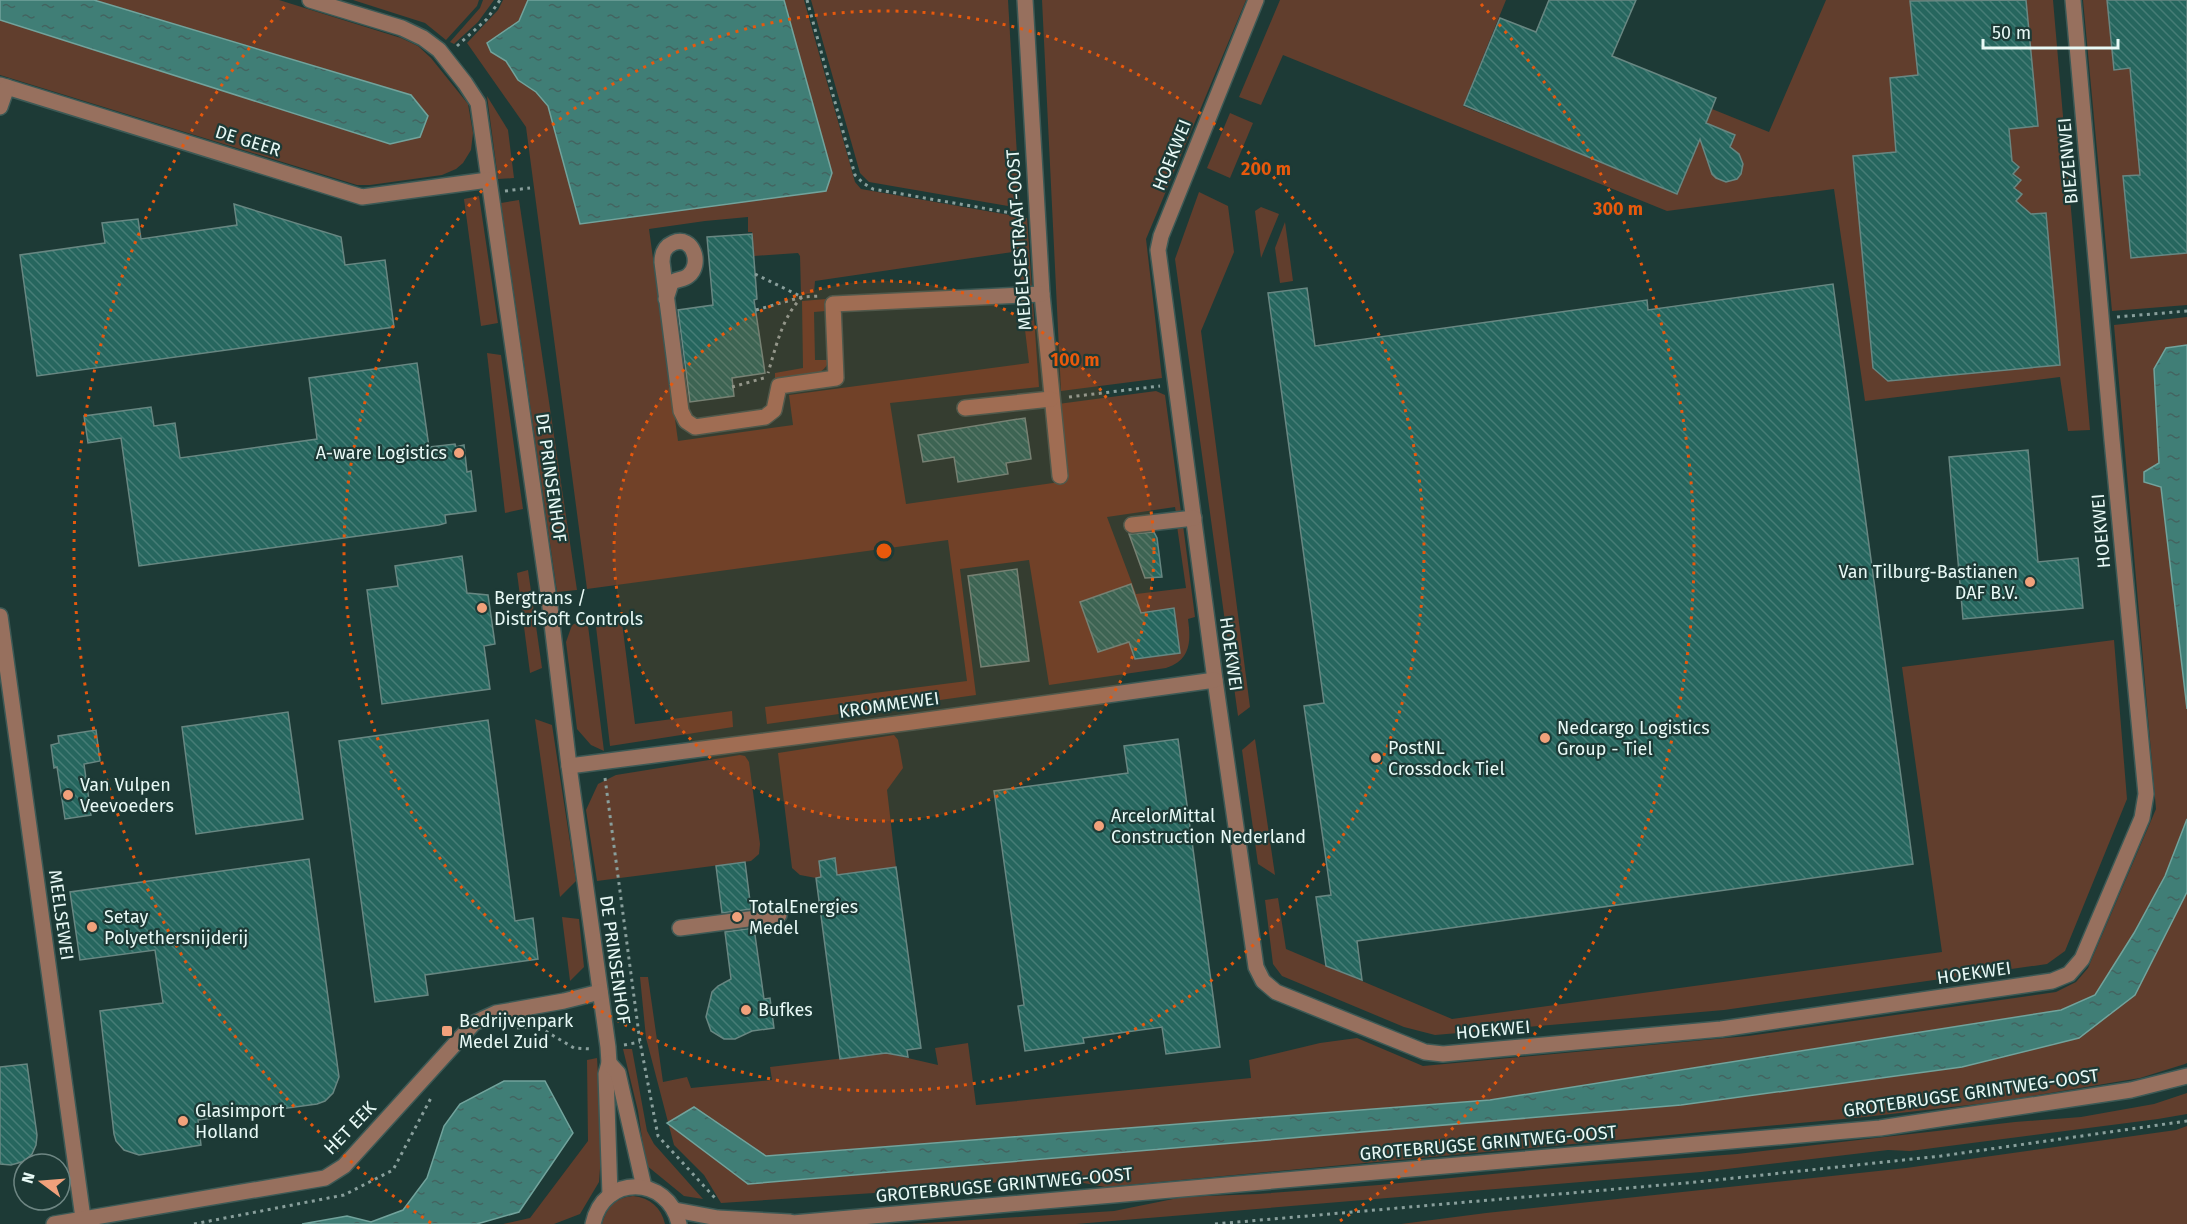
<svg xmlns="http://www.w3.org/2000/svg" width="2187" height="1224" font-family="'Fira Sans',sans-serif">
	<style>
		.grass { fill: #613e2d; fill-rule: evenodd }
		.water { fill: url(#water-ripples); stroke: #72a39c; stroke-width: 1.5 }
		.building { fill: url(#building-back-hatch); stroke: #688782; stroke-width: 1.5 }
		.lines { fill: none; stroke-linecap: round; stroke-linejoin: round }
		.minor-casing { stroke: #3d5955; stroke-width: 18 }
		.path { stroke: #899f9c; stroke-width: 3; stroke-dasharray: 3 4.5; stroke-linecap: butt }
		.minor { stroke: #97705e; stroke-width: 15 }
		.ring { fill: none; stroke: #e8590c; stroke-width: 3; stroke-dasharray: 3 6 }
		.poi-dot { fill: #f1a17b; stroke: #1d3a36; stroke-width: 2 }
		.labels { text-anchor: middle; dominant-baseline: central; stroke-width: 4.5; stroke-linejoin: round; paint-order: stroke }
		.street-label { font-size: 18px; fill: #e8f9f6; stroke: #1d3a36 }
		.poi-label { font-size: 18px; fill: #e8f9f6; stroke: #1d3a36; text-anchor: start }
		.centre { fill: #e8590c; stroke: #1d3a36; stroke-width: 3 }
		.ring-label { font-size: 18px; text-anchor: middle; font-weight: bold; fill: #e8590c; stroke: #1d3a36; stroke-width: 4.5; stroke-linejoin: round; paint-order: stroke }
	</style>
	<defs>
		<pattern id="water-ripples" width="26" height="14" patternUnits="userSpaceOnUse" patternTransform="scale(1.5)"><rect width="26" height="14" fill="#407e76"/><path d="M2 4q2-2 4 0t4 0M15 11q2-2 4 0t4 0" fill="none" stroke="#436460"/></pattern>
		<pattern id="building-back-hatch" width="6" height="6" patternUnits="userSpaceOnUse" patternTransform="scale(1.5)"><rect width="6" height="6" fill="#26665e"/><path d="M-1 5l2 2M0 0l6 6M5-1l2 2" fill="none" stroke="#467d76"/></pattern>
	</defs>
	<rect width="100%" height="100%" fill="#1d3a36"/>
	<g class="grass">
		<path d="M94,0H279L401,38L418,46L431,58L468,104L473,133L471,150L463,163L456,169L442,175L370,185H357L0,75V20L390,144L428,116L411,95Z"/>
		<path d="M353,0H479L477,6L446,40L425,23Z"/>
		<path d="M483,0H494L478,22L454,44L450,42L480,8Z"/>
		<path d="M503,0H528L519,21L491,52L506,61L518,80L536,92L548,106L581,224L832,173L784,0H804L855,182L861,189L1027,218L1039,387L890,403L906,504L1067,481L1058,404L1156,391L1165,395L1181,512L1176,513L1175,507L1107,517L1136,594L1186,588L1177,526L1183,525L1195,617L1188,619C1191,641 1191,660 1166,668L1049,685L1029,560L960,569L976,695L767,724L765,707L967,681L948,540L587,589L526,127L467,43L498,10ZM748,217V232H752L754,256L798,253L800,256L801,294L814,293L815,281L1019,251L1022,305L1029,363L789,395L793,425L678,441L649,229L705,221Z"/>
		<path d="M811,0H1008L1020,208L869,182L860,173Z"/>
		<path d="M1042,0H1246L1146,239L1162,378L1061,391Z"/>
		<path d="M1280,0H1506L1463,106L1677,194L1712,109L1769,132L1826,0H2053L2090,430L2068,431L2060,377L1865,401L1834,189L1667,211L1283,55L1261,105L1239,97Z"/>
		<path d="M2083,0H2187V305L2112,311Z"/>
		<path d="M487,96L508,130L514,178L498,179Z"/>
		<path d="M1230,113L1253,123L1230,178L1207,168Z"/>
		<path d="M1199,192L1228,206L1234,252L1201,331L1250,707L1238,716L1175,259Z"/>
		<path d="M479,196L498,323L481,326L464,199Z"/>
		<path d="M519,200L577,590L557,592L501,203Z"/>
		<path d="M1261,207L1279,214L1261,258L1255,211Z"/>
		<path d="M1285,222L1293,281L1280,283L1275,248Z"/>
		<path d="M826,299V311L814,312L815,360H829C824,380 793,377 775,379V373L803,368L802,301Z"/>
		<path d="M2187,317V345L2166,348L2154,369L2159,463L2145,472V482L2161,487L2187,709V819L2165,876L2134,933L2095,995L2061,1010L1490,1100L766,1156L694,1107L668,1123L749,1184L1681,1105L1962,1067L2079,1038L2164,936L2187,892V1063L2185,1064L2140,1078L1995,1102L1865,1117L1105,1187L1052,1177L921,1190L721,1203L704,1175L674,1145L646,1038L640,977H648L663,1082L687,1077L691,1088L772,1080L770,1067L886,1053L938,1065L935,1048L968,1043L976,1105L1251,1078L1249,1060L1320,1043L1357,1038L1423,1066L1748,1036L2056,992L2076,982L2088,968L2156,809L2114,325Z"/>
		<path d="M487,353L501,355L523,509L505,513Z"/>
		<path d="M528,570L542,668L530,673L517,573Z"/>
		<path d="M621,615L635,724L732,711L733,727L610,746L595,618Z"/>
		<path d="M587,618L604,751L591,745L577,729L566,642L572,625Z"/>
		<path d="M2114,640L2127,799L2065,951L2047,964L1724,1010L1435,1035L1404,1027L1282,976L1273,964L1265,900L1278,898L1286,949L1452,1019L1942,952L1902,667Z"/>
		<path d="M535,719L552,725L576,881L560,897Z"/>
		<path d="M894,735L898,740L903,768L887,790L896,867L816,878L800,875L792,868L778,753Z"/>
		<path d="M1255,739L1275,875L1258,864L1242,750Z"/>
		<path d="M740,755L745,756L749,762L760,844L759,854L751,861L597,881L586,810L598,784L616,775Z"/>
		<path d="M562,917L579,919L584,967L570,981Z"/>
		<path d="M623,1049H632L647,1131L654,1144L703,1199L684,1196L646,1165L638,1111Z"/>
		<path d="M597,1058L602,1142L599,1182L580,1214L554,1224H503L530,1218L588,1141L587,1060Z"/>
		<path d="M2187,1093V1114L2158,1119L1910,1151L1888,1150L1701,1172L1076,1224H910L1114,1211L1183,1197L1258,1194L1379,1185L1553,1168L1737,1154L2015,1122L2081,1117L2154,1104Z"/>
		<path d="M2187,1126V1224H1401L1486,1213L1906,1168L2176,1130Z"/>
		<path d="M633,1196C650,1198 661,1207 665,1224H602C607,1207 615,1198 633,1196Z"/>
	</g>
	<g class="water">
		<path d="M0,0H94L411,95L428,116L420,137L390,144L0,20Z"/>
		<path d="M528,0H784L832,173L826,191L580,224L548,106L536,92L518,80L506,61L491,52L487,43L519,21Z"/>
		<path d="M2187,345V709L2161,487L2144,482V472L2159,463L2154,369L2166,348Z"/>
		<path d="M2187,819V892L2135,995L2079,1038L1962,1067L1681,1105L748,1184L667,1123L694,1107L766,1156L1490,1100L2061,1010L2095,995L2134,933L2165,876Z"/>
		<path d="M504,1081H545L573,1133L519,1212L477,1224H302L347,1216L371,1222L403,1210L427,1178L444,1126L460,1104Z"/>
	</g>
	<g class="building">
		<path d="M1549,0H1636L1612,56L1716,98L1706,123L1735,135L1730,147L1739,154L1743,164L1741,174L1737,179L1726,182L1716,178L1712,174L1700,139L1677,194L1464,105L1500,18L1536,32Z"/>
		<path d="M2026,0L2038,126L2009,129L2012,161L2019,167L2013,174L2021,180L2014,188L2022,194L2016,201L2031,214L2046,213L2060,365L1888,381L1873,368L1853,156L1896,152L1890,78L1918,75L1910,1Z"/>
		<path d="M2107,0H2187V253L2131,258L2123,176L2140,175L2130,68L2114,70Z"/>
		<path d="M234,204L341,237L345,265L385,260L394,327L37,376L20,255L105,243L102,223L138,219L141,239L237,225Z"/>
		<path d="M752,234L757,299L754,300L765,373L732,378L734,396L690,402L678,310L713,305L707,237Z"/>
		<path d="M1833,284L1913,864L1357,941L1362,980L1326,966L1316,897L1331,895L1304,706L1324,703L1268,293L1307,288L1315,346L1647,300L1648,310Z"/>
		<path d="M417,363L429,447L455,444L456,447L464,445L467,472L471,471L476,511L445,515L446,523L439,525L139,566L121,438L88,443L84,416L151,407L154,426L175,423L180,458L317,439L309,378Z"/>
		<path d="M1025,418L1031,459L1006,463L1008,474L958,482L954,457L923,462L918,435Z"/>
		<path d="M2028,450L2038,562L2078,558L2083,608L1963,619L1949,457Z"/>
		<path d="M1154,532L1157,538L1162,577L1145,578L1129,534Z"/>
		<path d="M462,556L467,593L488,595L495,644L484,646L490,689L382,704L367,590L398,586L395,566Z"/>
		<path d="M1017,569L1029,661L981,667L968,576Z"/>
		<path d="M1131,584L1141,613L1174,608L1180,653L1135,659L1129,642L1098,652L1080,602Z"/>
		<path d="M288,712L303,819L196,834L182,727Z"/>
		<path d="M488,720L515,921L533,918L538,959L425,975L428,995L375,1002L339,741Z"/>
		<path d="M96,730L100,761L84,764L91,815L65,819L57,767L54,768L51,745L59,743L58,736Z"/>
		<path d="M1178,739L1220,1047L1166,1054L1162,1027L1083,1038L1084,1043L1025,1051L1018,1006L1024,1005L994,791L1128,773L1124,746Z"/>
		<path d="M835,858L837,875L896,867L921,1048L907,1050L908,1057L886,1053L840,1059L816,878L821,877L819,861Z"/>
		<path d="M309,859L339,1077L333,1093L325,1101L317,1104L198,1120L201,1145L139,1155L124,1150L116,1141L114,1134L100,1011L163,1003L155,950L80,960L70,892Z"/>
		<path d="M745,862L751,909L722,913L716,866Z"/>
		<path d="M754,928L764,999L770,998L774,1028L752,1031L735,1039H724L711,1031L706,1017L712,992L718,986L731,979L725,932Z"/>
		<path d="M27,1064L37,1135L36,1145L32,1154L25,1161L11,1165L0,1164V1067Z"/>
	</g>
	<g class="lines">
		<g class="minor-casing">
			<g id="minor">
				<path d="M310,0L402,28L423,38L439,50L465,83L478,103L550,607L569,766L608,1047L609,1063L606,1074L610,1195"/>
				<path d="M1025,0L1042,294L1060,476"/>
				<path d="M1256,0L1161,236L1158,250L1215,680L1256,967L1263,981L1276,992L1425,1052L1443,1054L1721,1029L2052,981L2069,974L2082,959L2142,818L2146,794L2112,440L2073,0"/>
				<path d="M0,85L362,197L488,180"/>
				<path d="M0,107L7,87"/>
				<path d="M666,299L671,283C676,279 683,280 688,276C703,265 693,234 673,243C664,247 662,254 662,262L681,411L686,421L695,427L765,417L774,410L779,386L836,378L833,304L1042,294"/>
				<path d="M965,408L1051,399"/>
				<path d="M1132,525L1194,518"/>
				<path d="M0,616L83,1218"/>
				<path d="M569,766L912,722L1215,680"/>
				<path d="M680,928L779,915"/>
				<path d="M609,1063L618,1073L644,1187"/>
				<path d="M675,1210L718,1218L790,1222"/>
				<path d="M54,1224L325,1178L344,1166L474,1023L496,1013L564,1001L600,992"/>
				<path d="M593,1224C603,1174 668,1175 679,1224"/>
				<path d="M781,1224L1880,1128L2131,1090L2187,1076"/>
			</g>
		</g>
		<g class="path">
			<path d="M807,0L855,175L863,183L873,189L1023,215"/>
			<path d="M457,46L487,19L500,0"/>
			<path d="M505,191L530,188"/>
			<path d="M755,274L802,297C782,317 776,347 768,373"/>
			<path d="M756,310L802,297L820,296"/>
			<path d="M2117,317L2187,311"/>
			<path d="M732,387L764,378"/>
			<path d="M1069,397L1160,386"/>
			<path d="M605,778L640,1042L658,1136L715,1198V1201"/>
			<path d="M517,1028L537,1026L574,1048L591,1049"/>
			<path d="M624,1045L640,1042"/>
			<path d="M194,1224L344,1195L393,1170L432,1096"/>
			<path d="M1215,1224L1697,1182L1941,1156L2187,1121"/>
		</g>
		<use href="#minor" class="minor"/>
	</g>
	<circle cx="884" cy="551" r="270" fill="#e8590c" fill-opacity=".12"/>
	<g class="ring">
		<circle cx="884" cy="551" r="270"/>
		<circle cx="884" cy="551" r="540"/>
		<path d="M431 1223A810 810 0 0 1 287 4M1481 4A810 810 0 0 1 1337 1223"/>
	</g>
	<g class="poi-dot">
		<circle cx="459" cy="453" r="6"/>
		<circle cx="2030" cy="582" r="6"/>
		<circle cx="482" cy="608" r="6"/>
		<circle cx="1545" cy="738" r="6"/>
		<circle cx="1376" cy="758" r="6"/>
		<circle cx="68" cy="795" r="6"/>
		<circle cx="1099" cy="826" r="6"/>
		<circle cx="737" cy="917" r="6"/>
		<circle cx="92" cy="927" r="6"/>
		<circle cx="746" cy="1010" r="6"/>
		<rect x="441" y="1025" width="12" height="12" rx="3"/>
		<circle cx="183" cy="1121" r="6"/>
	</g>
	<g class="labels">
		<g class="street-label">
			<text transform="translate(248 141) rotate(17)">DE GEER</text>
			<text transform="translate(1172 155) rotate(-68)">HOEKWEI</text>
			<text transform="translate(2068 161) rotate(-95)">BIEZENWEI</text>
			<text transform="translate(1019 240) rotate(-94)">MEDELSESTRAAT-OOST</text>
			<text transform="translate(551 478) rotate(82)">DE PRINSENHOF</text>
			<text transform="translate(2101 531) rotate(-95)">HOEKWEI</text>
			<text transform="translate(1231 654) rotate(82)">HOEKWEI</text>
			<text transform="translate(889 705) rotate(-8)">KROMMEWEI</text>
			<text transform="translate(61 915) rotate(82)">MEELSEWEI</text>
			<text transform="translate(615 960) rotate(82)">DE PRINSENHOF</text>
			<text transform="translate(1974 973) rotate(-8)">HOEKWEI</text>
			<text transform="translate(1493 1030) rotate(-5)">HOEKWEI</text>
			<text transform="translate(1971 1093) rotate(-8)">GROTEBRUGSE GRINTWEG-OOST</text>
			<text transform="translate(350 1128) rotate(-46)">HET EEK</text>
			<text transform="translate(1488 1143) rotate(-5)">GROTEBRUGSE GRINTWEG-OOST</text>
			<text transform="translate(1004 1185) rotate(-5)">GROTEBRUGSE GRINTWEG-OOST</text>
		</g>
		<g class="poi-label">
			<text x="447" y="453" text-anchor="end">A-ware Logistics</text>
			<text x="2018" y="572" text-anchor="end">Van Tilburg-Bastianen<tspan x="2018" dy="21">DAF B.V.</tspan></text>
			<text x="494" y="598">Bergtrans /<tspan x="494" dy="21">DistriSoft Controls</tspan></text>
			<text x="1557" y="728">Nedcargo Logistics<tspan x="1557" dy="21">Group - Tiel</tspan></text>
			<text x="1388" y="748">PostNL<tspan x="1388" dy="21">Crossdock Tiel</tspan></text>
			<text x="80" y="785">Van Vulpen<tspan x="80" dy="21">Veevoeders</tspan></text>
			<text x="1111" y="816">ArcelorMittal<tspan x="1111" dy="21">Construction Nederland</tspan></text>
			<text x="749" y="907">TotalEnergies<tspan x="749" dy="21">Medel</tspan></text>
			<text x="104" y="917">Setay<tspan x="104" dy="21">Polyethersnijderij</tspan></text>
			<text x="758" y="1010">Bufkes</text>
			<text x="459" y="1021">Bedrijvenpark<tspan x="459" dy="21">Medel Zuid</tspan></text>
			<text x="195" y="1111">Glasimport<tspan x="195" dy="21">Holland</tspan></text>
		</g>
	</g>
	<circle cx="884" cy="551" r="9" class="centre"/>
	<g class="ring-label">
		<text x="1266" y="175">200 m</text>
		<text x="1618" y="215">300 m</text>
		<text x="1075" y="366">100 m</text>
	</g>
	<g transform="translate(42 1182) rotate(286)"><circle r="28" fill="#1d3a36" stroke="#6e8683" stroke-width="1.5"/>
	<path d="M0-4.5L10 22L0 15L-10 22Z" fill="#f1a17b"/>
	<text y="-9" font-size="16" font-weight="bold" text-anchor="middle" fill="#e8f9f6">N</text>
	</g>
	<path d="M1983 39v9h135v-9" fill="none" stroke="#e8f9f6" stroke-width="3"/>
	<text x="1992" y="39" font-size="18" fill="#e8f9f6" stroke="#1d3a36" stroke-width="4.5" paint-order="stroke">50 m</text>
</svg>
